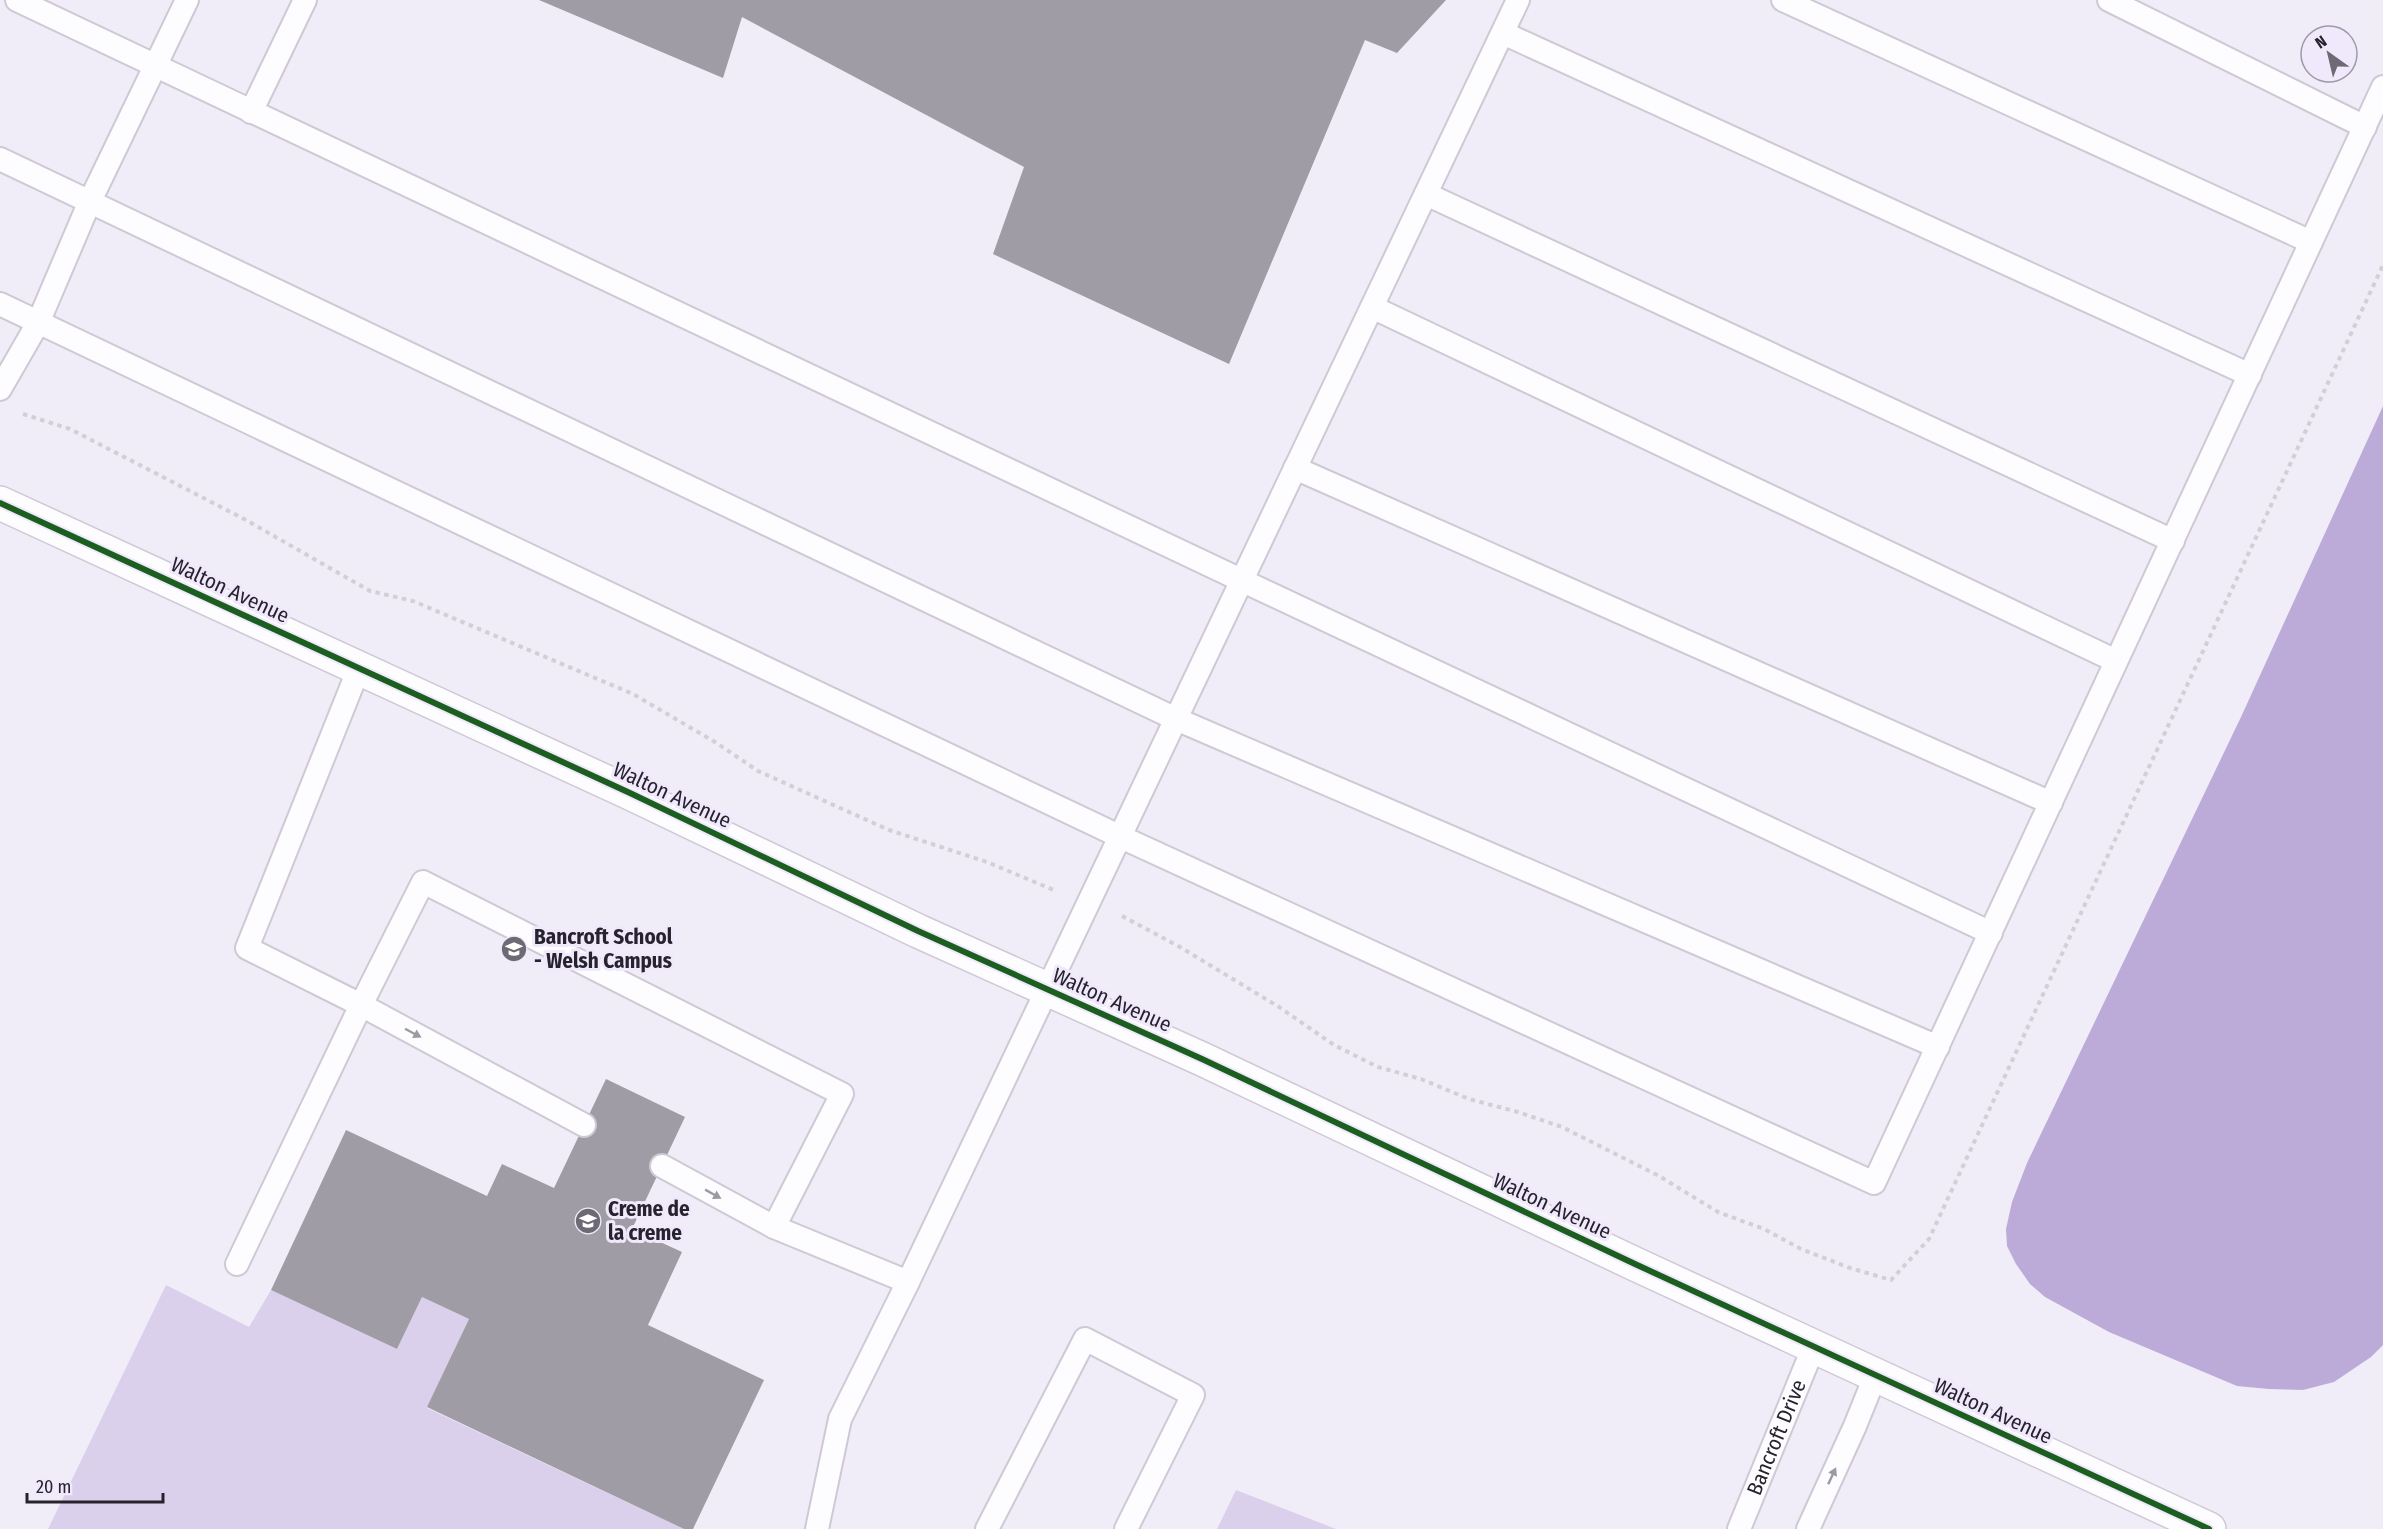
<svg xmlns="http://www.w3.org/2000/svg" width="2383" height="1529" font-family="'Fira Sans Condensed',sans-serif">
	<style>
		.green { fill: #dad0eb }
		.water { fill: #bcaad8 }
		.building { fill: #a09ca6 }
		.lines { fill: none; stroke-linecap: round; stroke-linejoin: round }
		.service-casing { stroke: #cec9d5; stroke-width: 26 }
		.minor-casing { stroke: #cec9d5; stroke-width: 36 }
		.path { stroke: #d1d0d4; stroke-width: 4; stroke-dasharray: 4.5 4.5; stroke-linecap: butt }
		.service { stroke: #fdfcfe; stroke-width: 22 }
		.minor { stroke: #fdfcfe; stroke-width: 33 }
		.cycleway-casing { stroke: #f0e9fc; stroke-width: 10 }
		.cycleway { stroke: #1b5e20; stroke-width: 6 }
		.oneway { fill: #9c9aa0 }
		.labels { text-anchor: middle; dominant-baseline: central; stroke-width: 6; stroke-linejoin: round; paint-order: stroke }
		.street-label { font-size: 21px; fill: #26222e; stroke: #f0e9fc }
		.poi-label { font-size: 21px; font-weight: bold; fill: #26222e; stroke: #f0e9fc; text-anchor: start }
	</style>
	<rect width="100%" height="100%" fill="#f1edf8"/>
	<g class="green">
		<path d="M166,1285L249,1327L271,1290L397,1349L422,1297L469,1319L427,1408L684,1529H48Z"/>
		<path d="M1236,1490L1336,1529H1217Z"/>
	</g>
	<path class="water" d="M2383,406V1345L2371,1357L2334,1382L2303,1390L2269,1389L2237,1386L2109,1332L2045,1297L2030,1284L2016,1264L2007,1246L2006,1229L2012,1202L2027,1163L2241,717Z"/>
	<g class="building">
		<path d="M539,0H1446L1397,53L1365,40L1229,364L993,254L1024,167L742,17L723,78Z"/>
		<path d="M606,1079L685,1117L632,1229L682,1252L648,1325L764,1380L693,1529H684L427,1407L469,1319L422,1297L397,1349L271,1290L346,1130L487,1196L502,1164L554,1188Z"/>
	</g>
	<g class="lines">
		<g class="service-casing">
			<g id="service">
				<path d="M17,0L1243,581L1991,933"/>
				<path d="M1783,0L2311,242"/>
				<path d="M2109,0L2365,127"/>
				<path d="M1503,33L2250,375"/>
				<path d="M251,112L305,0"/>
				<path d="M0,159L1176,719L1938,1047"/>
				<path d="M1426,194L2173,541"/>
				<path d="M0,304L1121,837L1874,1183L2383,87"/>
				<path d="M1372,307L2116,661"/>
				<path d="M0,389L38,323L90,201L187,0"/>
				<path d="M1295,468L2051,803"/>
				<path d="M359,668L247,948L361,1005L423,882L842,1094L774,1227L908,1282L840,1419L817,1529"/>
				<path d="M662,1166L774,1227"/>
				<path d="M237,1264L361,1005L584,1125"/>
				<path d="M908,1282L1518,0"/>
				<path d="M987,1529L1085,1339L1193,1395L1126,1529"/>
				<path id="s1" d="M1739,1529L1814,1346"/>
				<path d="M1808,1529L1855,1426L1876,1374"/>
			</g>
		</g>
		<g class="minor-casing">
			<path id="minor" d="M0,503L630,793L918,931L1202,1059L1635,1264L2209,1529"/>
		</g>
		<g class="path">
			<path d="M23,414L70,429L246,520L370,591L413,601L633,694L715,742L758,771L889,830L987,862L1056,891"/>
			<path d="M1122,916L1180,947L1279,1007L1334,1045L1378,1067L1421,1079L1469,1099L1518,1112L1562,1127L1659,1176L1718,1212L1764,1229L1801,1249L1850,1268L1891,1280L1929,1239L2383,265"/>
		</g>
		<use href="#service" class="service"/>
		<use href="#minor" class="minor"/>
		<g class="cycleway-casing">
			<path id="cycleway" d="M0,503L630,793L918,931L1202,1059L1635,1264L2209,1529"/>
		</g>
		<use href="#cycleway" class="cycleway"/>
	</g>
	<defs><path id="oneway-solid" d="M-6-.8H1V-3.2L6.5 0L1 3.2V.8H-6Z" transform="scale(1.5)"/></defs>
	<g class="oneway">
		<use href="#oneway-solid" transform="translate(413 1033) rotate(28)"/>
		<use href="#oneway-solid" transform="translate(713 1194) rotate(29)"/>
		<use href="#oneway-solid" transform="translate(1832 1476) rotate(-65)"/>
	</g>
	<defs>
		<g id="school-disc" transform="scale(1.35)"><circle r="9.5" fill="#6d6975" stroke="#f0e9fc"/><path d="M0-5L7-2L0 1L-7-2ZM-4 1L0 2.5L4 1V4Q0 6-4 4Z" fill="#fff"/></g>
	</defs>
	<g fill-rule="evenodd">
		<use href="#school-disc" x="514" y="949"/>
		<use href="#school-disc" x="588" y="1221"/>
	</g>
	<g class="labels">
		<g class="street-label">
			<text transform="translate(230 590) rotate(25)">Walton Avenue</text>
			<text transform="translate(672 795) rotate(25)">Walton Avenue</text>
			<text transform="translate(1112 1000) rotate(24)">Walton Avenue</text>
			<text transform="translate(1552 1206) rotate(25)">Walton Avenue</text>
			<text transform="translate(1993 1411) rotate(25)">Walton Avenue</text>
			<text stroke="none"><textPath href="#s1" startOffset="99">Bancroft Drive</textPath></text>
		</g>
		<g class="poi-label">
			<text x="534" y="937">Bancroft School<tspan x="534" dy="24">- Welsh Campus</tspan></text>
			<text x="608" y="1209">Creme de<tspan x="608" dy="24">la creme</tspan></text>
		</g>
	</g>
	<g transform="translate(2329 54) rotate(326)"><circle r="28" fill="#f0e9fc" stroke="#9f99aa" stroke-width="1.5"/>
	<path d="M0-4.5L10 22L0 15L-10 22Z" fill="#6d6975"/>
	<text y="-9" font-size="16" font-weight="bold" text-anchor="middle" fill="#26222e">N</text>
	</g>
	<path d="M27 1493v9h136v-9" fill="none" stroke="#26222e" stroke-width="3"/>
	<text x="36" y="1493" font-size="18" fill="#26222e" stroke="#f0e9fc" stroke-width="4.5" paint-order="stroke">20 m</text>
</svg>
